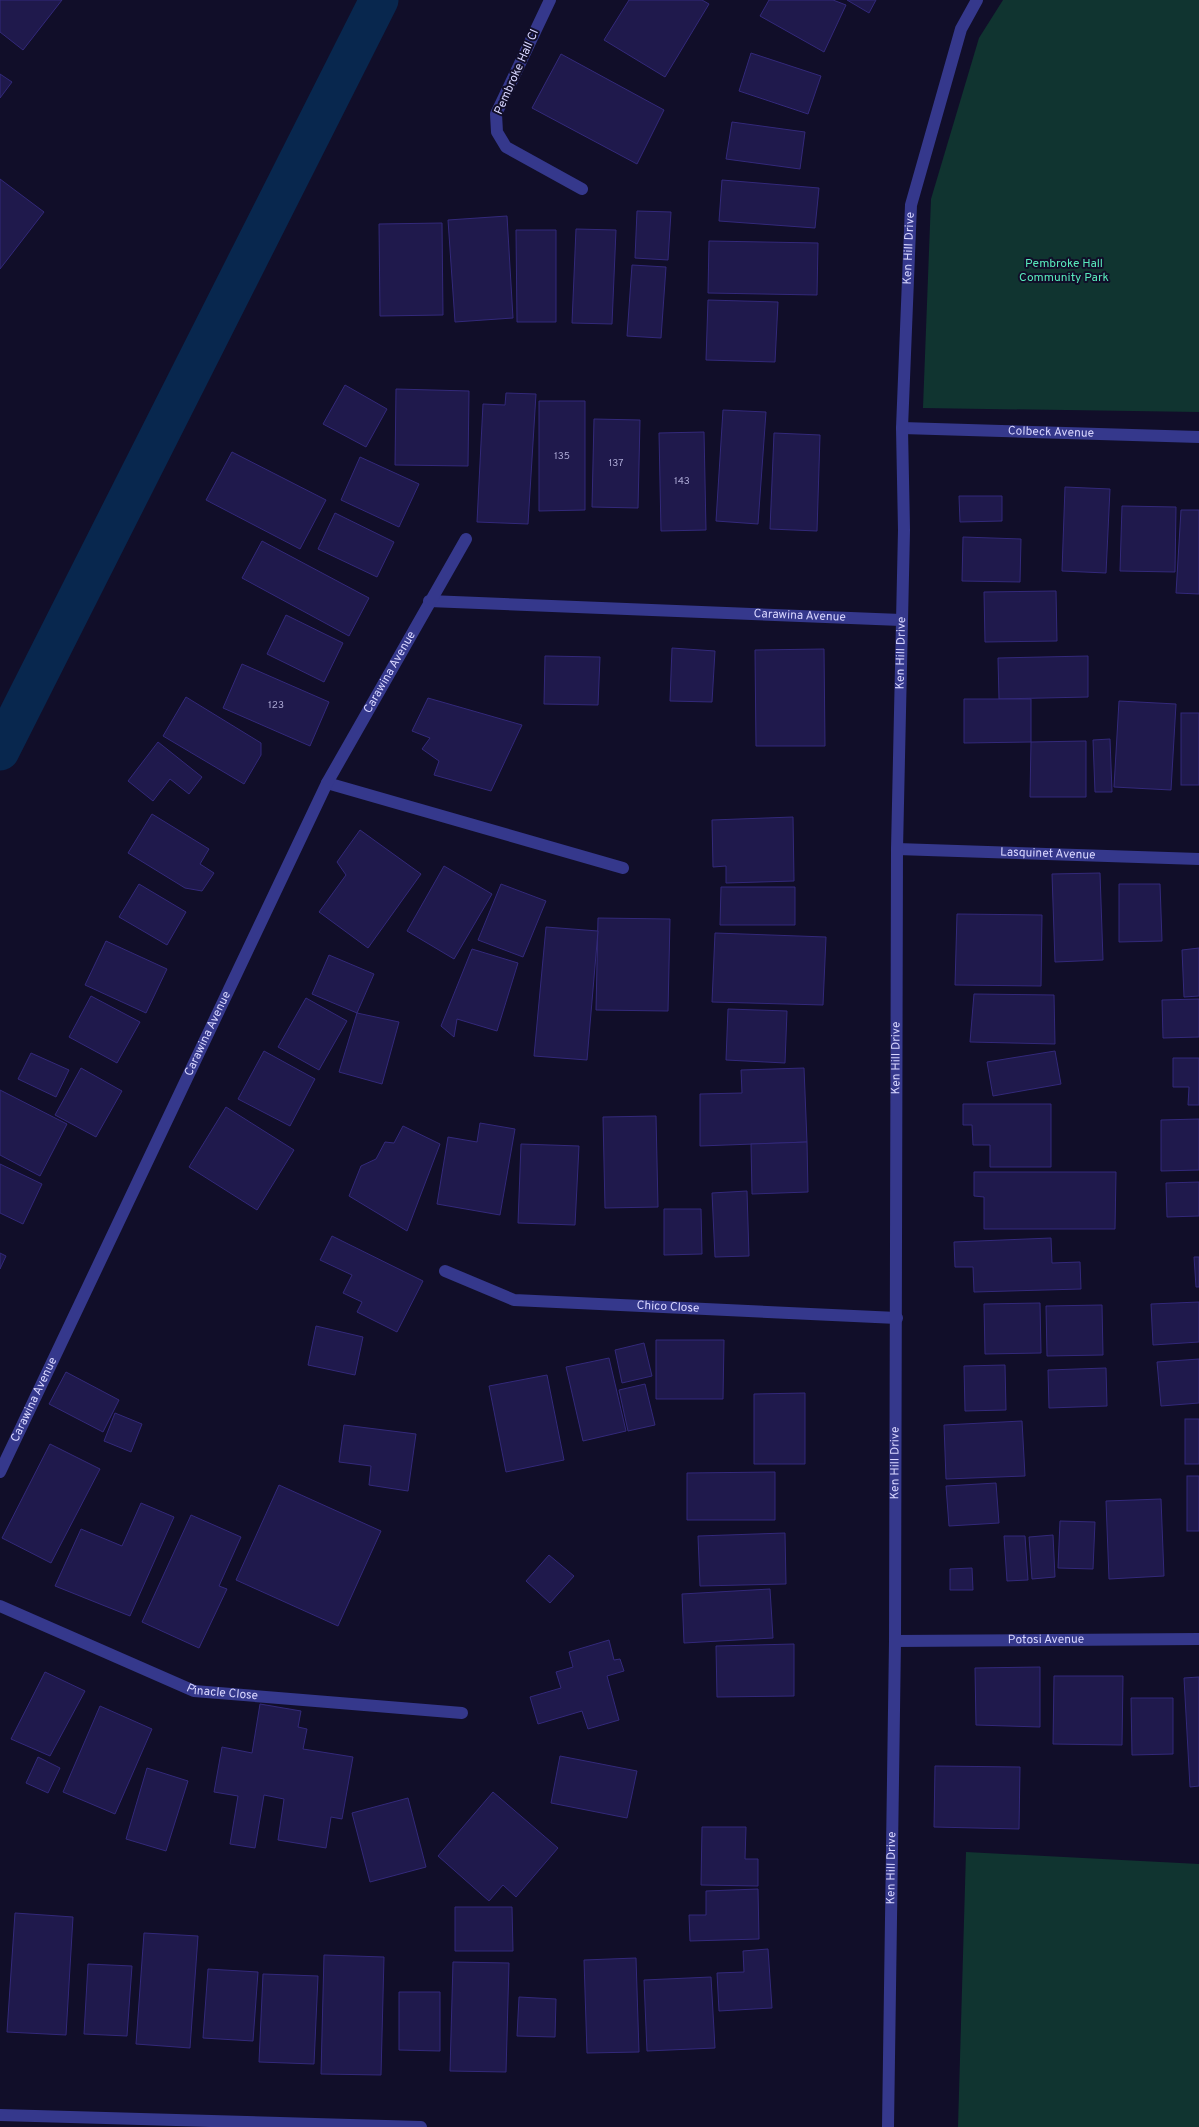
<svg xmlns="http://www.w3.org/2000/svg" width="1199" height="2127" font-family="Overpass,sans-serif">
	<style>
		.green { fill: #103430 }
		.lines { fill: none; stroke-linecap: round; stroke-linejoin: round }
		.canal { stroke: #08274e; stroke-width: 39 }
		.building { fill: #1f194c; stroke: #33297a }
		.minor { stroke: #35388c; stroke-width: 12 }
		.labels { text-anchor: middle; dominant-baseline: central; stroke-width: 4; stroke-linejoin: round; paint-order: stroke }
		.number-label { font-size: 10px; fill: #aaa7d2 }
		.street-label { font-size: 12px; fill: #d8d6ff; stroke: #110e29 }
		.park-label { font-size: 12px; fill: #58e9bb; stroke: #110e29 }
	</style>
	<rect width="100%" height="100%" fill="#110e29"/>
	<g class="green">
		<path d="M1003,0H1199V412L923,408L931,199L979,38Z"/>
		<path d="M966,1852L1199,1864V2127H958Z"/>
	</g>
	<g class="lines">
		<path class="canal" d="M0,751L379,0"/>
	</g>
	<g class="building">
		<path d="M0,0H62L23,50L0,32Z"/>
		<path d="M629,0H702L709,4L665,77L604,40Z"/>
		<path d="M769,0H833L846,5L824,52L760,16Z"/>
		<path d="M847,0H876L869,13Z"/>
		<path d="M751,53L821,76L808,114L739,91Z"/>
		<path d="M561,54L664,110L637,164L532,108Z"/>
		<path d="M0,74L12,82L0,98Z"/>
		<path d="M732,122L805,132L800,169L726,159Z"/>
		<path d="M0,179L44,212L0,269Z"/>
		<path d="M722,180L819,188L815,228L719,221Z"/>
		<path d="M637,211L671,212L668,260L635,258Z"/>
		<path d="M507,216L513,318L455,322L448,220Z"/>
		<path d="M442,223L443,315L380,316L379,224Z"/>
		<path d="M576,229L616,230L612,324L572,323Z"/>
		<path d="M516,230H556V322H517Z"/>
		<path d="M709,241L818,243L817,295L708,293Z"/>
		<path d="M632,265L666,267L661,338L627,336Z"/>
		<path d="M708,300L778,302L775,362L706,360Z"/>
		<path d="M345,385L387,409L366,447L323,424Z"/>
		<path d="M396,389L469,391L468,466L395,465Z"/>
		<path d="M506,393L536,394L528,524L477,522L483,404L505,405Z"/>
		<path d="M539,401H585V510L539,511Z"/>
		<path d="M723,410L766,412L758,524L716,521Z"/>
		<path d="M594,419L640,420L638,508L592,507Z"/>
		<path d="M704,432L706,530L661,531L659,433Z"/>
		<path d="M774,433L820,435L817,531L770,529Z"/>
		<path d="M232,452L326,500L300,549L206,500Z"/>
		<path d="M360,457L419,484L399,527L341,500Z"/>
		<path d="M1065,487L1110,489L1106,573L1062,571Z"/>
		<path d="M959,496H1002V521L960,522Z"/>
		<path d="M1122,506L1176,507L1175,572L1120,571Z"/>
		<path d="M1181,510H1199V594L1176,593Z"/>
		<path d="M335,513L394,542L377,577L318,549Z"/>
		<path d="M963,537L1021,539L1020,582L962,581Z"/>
		<path d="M262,541L369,598L349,636L242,578Z"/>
		<path d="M1056,591L1057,641L985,642L984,592Z"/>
		<path d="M286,615L343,643L324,682L267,654Z"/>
		<path d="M672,648L715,651L712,702L670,701Z"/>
		<path d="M824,649L825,746H756L755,650Z"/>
		<path d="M545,656L600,657L598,705L544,704Z"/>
		<path d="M1088,656V697L999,699L998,658Z"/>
		<path d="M242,664L329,702L310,746L223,708Z"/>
		<path d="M186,697L261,743V755L244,784L163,736Z"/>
		<path d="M428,698L522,725L491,791L434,775L439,761L422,749L430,738L412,731Z"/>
		<path d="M964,699H1031V742L964,743Z"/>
		<path d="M1119,701L1176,704L1171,790L1114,787Z"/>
		<rect x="1181" y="713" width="18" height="72"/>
		<path d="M1110,739L1112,792H1095L1093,740Z"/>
		<path d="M1086,741V797H1030L1031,742Z"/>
		<path d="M158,742L202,777L189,794L170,779L153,801L128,781Z"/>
		<path d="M152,814L209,849L200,864L214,873L202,891L185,888L128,853Z"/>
		<path d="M793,817L794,881L726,883V866L713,867L712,820Z"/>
		<path d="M360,830L421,874L368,948L319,912L346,875L337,862Z"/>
		<path d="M444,866L492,894L454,959L407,931Z"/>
		<path d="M1100,873L1103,960L1055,962L1052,874Z"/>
		<path d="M139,884L186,912L167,945L119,917Z"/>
		<path d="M501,884L546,901L523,957L478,940Z"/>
		<path d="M1119,884H1160L1162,941L1119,942Z"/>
		<path d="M721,887H795V925H720Z"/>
		<path d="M957,914L1042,915L1041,986L955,985Z"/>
		<path d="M598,918L670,919L668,1011L596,1010Z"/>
		<path d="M546,927L598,931L587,1060L534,1056Z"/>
		<path d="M715,933L826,937L823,1005L712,1002Z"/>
		<path d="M106,941L167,969L146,1013L85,985Z"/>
		<path d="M1199,948V996L1184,997L1182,950Z"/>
		<path d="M472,949L518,963L497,1031L457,1019L454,1037L441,1026Z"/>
		<path d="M329,955L374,974L357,1013L312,994Z"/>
		<path d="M974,994L1054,995L1055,1044L970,1042Z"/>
		<path d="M91,996L140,1022L117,1063L69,1037Z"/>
		<path d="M306,998L347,1021L319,1070L278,1047Z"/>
		<path d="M1199,999V1037L1163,1038L1162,1000Z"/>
		<path d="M728,1009L787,1011L785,1063L726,1060Z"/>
		<path d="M357,1013L399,1022L382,1084L339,1072Z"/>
		<path d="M264,1051L315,1079L290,1126L238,1099Z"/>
		<path d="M1055,1051L1061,1084L993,1096L987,1062Z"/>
		<path d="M31,1053L69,1070L56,1097L18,1079Z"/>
		<path d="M1173,1058H1199V1105H1188L1189,1087H1173Z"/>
		<path d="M81,1068L122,1091L96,1137L55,1115Z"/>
		<path d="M804,1068L807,1142L700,1146V1094L742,1093L741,1070Z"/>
		<path d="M0,1090L67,1124L40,1176L0,1155Z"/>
		<path d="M963,1104H1051V1167H990V1145H973L972,1125H963Z"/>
		<path d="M226,1107L294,1150L257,1210L189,1167Z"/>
		<path d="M656,1116L658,1207L605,1208L603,1117Z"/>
		<path d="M1199,1119V1170L1161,1171V1120Z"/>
		<path d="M480,1123L515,1129L500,1215L437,1204L448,1137L477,1142Z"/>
		<path d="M403,1126L440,1144L407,1231L349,1196L361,1166L376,1159L385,1142L394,1143Z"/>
		<path d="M807,1142L808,1192L752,1194L751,1144Z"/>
		<path d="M521,1144L579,1146L575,1225L518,1223Z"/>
		<path d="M0,1164L42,1184L23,1224L0,1213Z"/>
		<path d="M974,1172H1116L1115,1229H984V1197L974,1196Z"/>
		<path d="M1199,1182V1216L1167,1217L1166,1183Z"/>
		<path d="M747,1191L749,1256L715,1257L712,1193Z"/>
		<path d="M664,1209H701L702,1254L664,1255Z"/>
		<path d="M332,1236L423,1281L397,1332L357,1312L362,1302L343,1293L352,1275L320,1260Z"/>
		<path d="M1051,1238L1052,1263L1080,1262L1081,1289L974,1292L973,1267H955L954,1242Z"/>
		<path d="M0,1253L6,1256L0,1269Z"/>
		<path d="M1194,1257H1199V1287H1196Z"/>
		<path d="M1199,1302V1342L1153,1345L1151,1304Z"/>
		<path d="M1040,1303L1041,1353L985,1354L984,1304Z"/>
		<path d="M1102,1305L1103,1355L1047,1356L1046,1306Z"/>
		<path d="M316,1326L363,1337L355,1375L308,1365Z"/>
		<path d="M656,1340H724L723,1399H656Z"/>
		<path d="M644,1343L652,1376L622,1383L615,1350Z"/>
		<path d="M609,1358L626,1431L583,1441L566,1367Z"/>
		<path d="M1199,1359V1403L1161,1406L1157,1362Z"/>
		<path d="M1005,1365L1006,1410L965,1411L964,1366Z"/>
		<path d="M1106,1368L1107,1406L1049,1408L1048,1370Z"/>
		<path d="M66,1372L119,1400L103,1432L49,1404Z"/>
		<path d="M547,1375L564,1460L506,1472L489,1386Z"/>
		<path d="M645,1384L655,1425L628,1431L619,1390Z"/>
		<path d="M805,1393V1464H754V1394Z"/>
		<path d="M115,1413L142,1424L131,1452L104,1441Z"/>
		<rect x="1185" y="1419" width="14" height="45"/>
		<path d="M1022,1421L1025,1476L946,1479L944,1425Z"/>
		<path d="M344,1425L416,1434L408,1491L369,1485L371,1466L339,1462Z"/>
		<path d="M50,1444L100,1469L51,1563L2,1538Z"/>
		<path d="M775,1472V1520H687V1473Z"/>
		<rect x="1187" y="1476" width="12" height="55"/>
		<path d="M996,1483L999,1523L949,1526L946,1486Z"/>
		<path d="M279,1485L381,1531L338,1626L236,1580Z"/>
		<path d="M1161,1499L1164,1576L1109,1579L1106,1501Z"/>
		<path d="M141,1503L174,1517L130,1616L55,1586L81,1529L122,1546Z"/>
		<path d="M191,1515L241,1537L219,1586L227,1589L199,1648L142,1622Z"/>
		<path d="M1060,1521L1095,1522L1093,1569L1058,1568Z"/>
		<path d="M785,1533L786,1584L700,1586L698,1536Z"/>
		<path d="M1053,1535L1055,1577L1032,1579L1029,1537Z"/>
		<path d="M1004,1536H1025L1028,1580L1007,1581Z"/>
		<path d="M549,1555L574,1576L550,1603L526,1581Z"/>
		<path d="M972,1568L973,1590H950V1569Z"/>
		<path d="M770,1589L773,1638L684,1643L682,1594Z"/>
		<path d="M609,1640L614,1660L620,1659L624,1671L607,1676L619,1720L588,1729L582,1711L538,1724L530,1697L561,1688L556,1672L573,1667L569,1652Z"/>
		<path d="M794,1644V1696L717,1697L716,1646Z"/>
		<path d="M1040,1667V1727L976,1725L975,1668Z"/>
		<path d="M45,1672L85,1691L50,1756L11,1739Z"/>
		<path d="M1054,1676H1123L1122,1745L1053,1744Z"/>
		<path d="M1199,1677V1786L1190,1787L1184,1678Z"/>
		<path d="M1131,1698H1173V1754L1132,1755Z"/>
		<path d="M260,1704L301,1711L298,1727L307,1729L303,1749L353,1757L342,1819L331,1817L326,1848L278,1840L284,1799L264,1795L255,1848L230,1844L238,1796L214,1792L222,1747L252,1753Z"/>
		<path d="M100,1706L152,1729L115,1814L63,1792Z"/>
		<path d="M560,1756L637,1771L627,1818L551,1803Z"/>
		<path d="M38,1757L60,1768L48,1793L26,1783Z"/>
		<path d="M935,1766L1020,1767L1019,1829L934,1827Z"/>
		<path d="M147,1768L188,1781L166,1851L126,1839Z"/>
		<path d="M493,1792L558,1848L516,1897L503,1885L489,1901L438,1856Z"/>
		<path d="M408,1798L426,1867L370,1882L352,1813Z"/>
		<path d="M702,1827H746L745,1859H758V1886L701,1885Z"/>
		<path d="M758,1889L759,1939L690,1941L689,1915H706V1891Z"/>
		<path d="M455,1907H512L513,1951H455Z"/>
		<path d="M15,1913L73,1917L66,2035L7,2032Z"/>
		<path d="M144,1933L198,1936L190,2048L136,2044Z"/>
		<path d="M768,1949L772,2008L719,2011L717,1973L744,1972L743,1951Z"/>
		<path d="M324,1955L384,1957L381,2075L321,2074Z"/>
		<path d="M636,1958L639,2052L587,2053L584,1960Z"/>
		<path d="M453,1962L509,1963L506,2072L450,2071Z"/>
		<path d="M88,1964L132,1966L127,2036L84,2034Z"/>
		<path d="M208,1969L258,1972L253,2041L203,2038Z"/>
		<path d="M263,1974L318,1976L314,2064L259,2062Z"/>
		<path d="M711,1977L715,2048L647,2051L644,1980Z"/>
		<path d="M399,1992H440V2051L399,2050Z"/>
		<path d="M519,1997L556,1999L555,2037L517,2036Z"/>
	</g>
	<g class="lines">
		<g class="minor">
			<path d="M550,0L496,114L497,132L506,147L582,189"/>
			<path id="s1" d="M902,428L1199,437"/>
			<path id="s2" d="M429,601L901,620"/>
			<path d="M327,783L623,868"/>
			<path id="s3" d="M897,849L1199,859"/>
			<path id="s4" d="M445,1271L514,1300L897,1318"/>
			<path id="s5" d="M0,1472L327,783L466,539"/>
			<path id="s6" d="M0,1606L194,1691L462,1713"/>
			<path id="s7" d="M895,1641L1199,1639"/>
			<path d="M0,2115L421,2127"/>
			<path id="s8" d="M888,2127L895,1641L897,849L904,530L902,428L911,205L961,29L977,0"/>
		</g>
	</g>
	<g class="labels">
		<g class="number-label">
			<text x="562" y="456">135</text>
			<text x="616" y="463">137</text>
			<text x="682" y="481">143</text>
			<text x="276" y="705">123</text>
		</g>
		<g class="street-label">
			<text transform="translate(517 72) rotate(-66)">Pembroke Hall Cl</text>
			<text stroke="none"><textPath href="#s8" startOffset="1879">Ken Hill Drive</textPath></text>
			<text stroke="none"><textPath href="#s1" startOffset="149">Colbeck Avenue</textPath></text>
			<text stroke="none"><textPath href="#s2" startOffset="371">Carawina Avenue</textPath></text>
			<text stroke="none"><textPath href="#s8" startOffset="1474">Ken Hill Drive</textPath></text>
			<text stroke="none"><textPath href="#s5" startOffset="890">Carawina Avenue</textPath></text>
			<text stroke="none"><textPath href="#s3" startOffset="151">Lasquinet Avenue</textPath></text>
			<text stroke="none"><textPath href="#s5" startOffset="485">Carawina Avenue</textPath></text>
			<text stroke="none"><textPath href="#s8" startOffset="1069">Ken Hill Drive</textPath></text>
			<text stroke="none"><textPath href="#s4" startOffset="229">Chico Close</textPath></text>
			<text stroke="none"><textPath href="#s5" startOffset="80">Carawina Avenue</textPath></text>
			<text stroke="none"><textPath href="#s8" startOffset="664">Ken Hill Drive</textPath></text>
			<text stroke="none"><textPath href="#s7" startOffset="151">Potosi Avenue</textPath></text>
			<text stroke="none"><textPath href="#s6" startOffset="240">Pinacle Close</textPath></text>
			<text stroke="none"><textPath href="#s8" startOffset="259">Ken Hill Drive</textPath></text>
		</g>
		<g class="park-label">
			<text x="1064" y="264">Pembroke Hall<tspan x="1064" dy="14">Community Park</tspan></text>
		</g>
	</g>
</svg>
